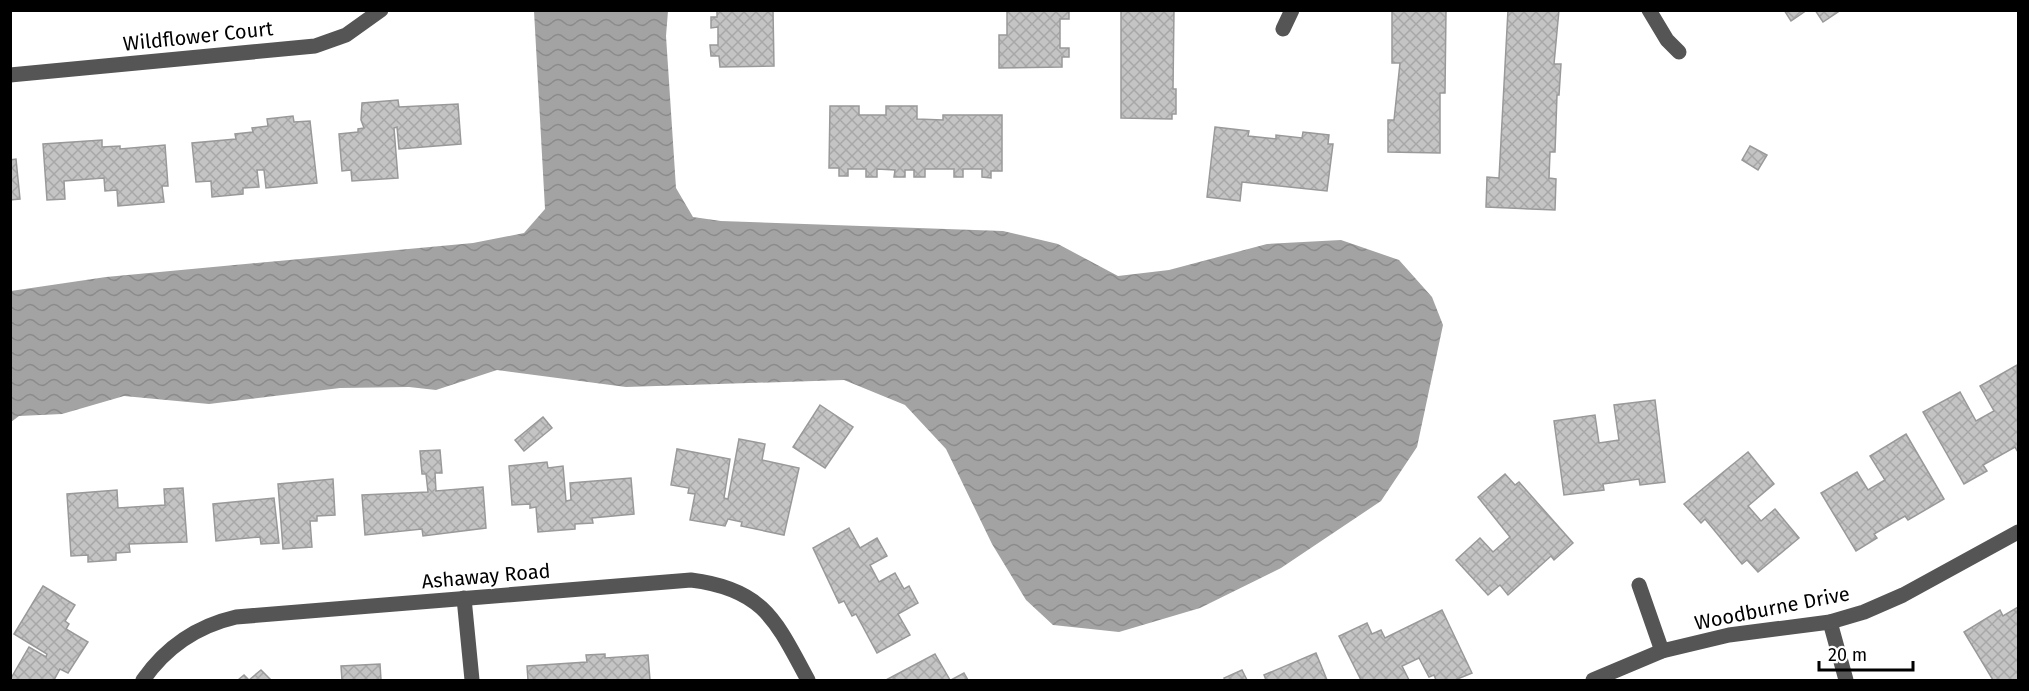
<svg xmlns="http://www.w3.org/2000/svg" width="2029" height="691" font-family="'Fira Sans',sans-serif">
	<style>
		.water { fill: url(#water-waves) }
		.building { fill: url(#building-cross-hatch); stroke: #999; stroke-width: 1.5 }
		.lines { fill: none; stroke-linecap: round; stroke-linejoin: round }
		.minor { stroke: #555; stroke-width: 15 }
		.labels { text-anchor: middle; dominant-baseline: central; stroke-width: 4.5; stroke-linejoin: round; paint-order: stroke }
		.street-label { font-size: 20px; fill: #000; stroke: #fff }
	</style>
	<defs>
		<pattern id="water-waves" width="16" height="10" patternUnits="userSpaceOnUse" patternTransform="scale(1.5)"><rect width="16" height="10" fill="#a3a3a3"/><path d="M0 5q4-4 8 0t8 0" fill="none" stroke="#8b8b8b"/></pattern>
		<pattern id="building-cross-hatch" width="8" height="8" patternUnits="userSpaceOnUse" patternTransform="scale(1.5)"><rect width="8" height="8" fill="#c4c4c4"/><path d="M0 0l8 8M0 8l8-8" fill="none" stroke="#a7a7a7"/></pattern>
	</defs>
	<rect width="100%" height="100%" fill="#fff"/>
	<path class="water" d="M534,11H668L666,36L676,188L693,217L721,221L1003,231L1058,244L1118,276L1169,270L1267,244L1341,240L1399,260L1432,297L1443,325L1417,447L1381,501L1281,568L1200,608L1119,632L1053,625L1026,600L992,544L946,449L905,405L844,380L626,387L497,370L436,390L409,387L340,388L209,404L124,396L62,414L19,416L11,422V291L106,277L473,243L524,233L545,209Z"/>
	<g class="building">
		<path d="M717,10H773L774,66L720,67L719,56H711L710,45H718V27L711,28V17H717Z"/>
		<path d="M1007,10H1069V19H1060V48H1069V57H1062V67L999,68V35H1007Z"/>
		<path d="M1121,10H1174L1173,89H1176V114H1172V119L1121,118Z"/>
		<path d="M1392,10H1446L1445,93H1440V153L1388,152V120H1394L1400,63H1392Z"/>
		<path d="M1508,10H1559L1554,64H1561L1559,95H1557L1555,152H1550L1549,178L1556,179L1555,210L1486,207L1487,177L1499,178Z"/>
		<path d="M1784,10H1807L1791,21Z"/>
		<path d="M1815,10H1837L1838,12L1823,22Z"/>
		<path d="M398,100L399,107L458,104L461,144L399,149L397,127L394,128L398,178L352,181L351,170L342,171L339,134L358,132V129L364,128L361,120L362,103Z"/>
		<path d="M830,106H859V115H886V106H917V119L943,120V115H1002V171H991V178L982,177V169H963V177H954V169H925V177H914V170H905V177H894L895,170L877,169V177H866V169H848V176H839V168H829Z"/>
		<path d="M293,116L294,122L310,121L317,183L266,188L264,170H257L259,187L243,188V194L212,197L211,181L196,182L192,143L236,139L235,134L253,132L252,128L268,126L267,119Z"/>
		<path d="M1215,127L1249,131L1248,136L1276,139V135L1302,138L1303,132L1329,135L1328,144H1333L1327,191L1242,182L1240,201L1207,197Z"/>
		<path d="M102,140V147L120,146V149L165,145L168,186H162L164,202L118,206L117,190L105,191L104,178L64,181L65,199L47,200L43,144Z"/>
		<path d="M1750,146L1767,155L1758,170L1742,160Z"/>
		<path d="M16,159L20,199L10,200V160Z"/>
		<path d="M2017,365L2018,452L2015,447L1983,465L1987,471L1964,484L1923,412L1960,392L1976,421L1994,411L1980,386Z"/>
		<path d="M1655,400L1665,482L1640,485L1639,479L1603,484L1604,490L1564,495L1554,421L1595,415L1599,443L1619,440L1614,405Z"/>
		<path d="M820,405L853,427L825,468L793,447Z"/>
		<path d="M543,417L552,428L524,451L515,440Z"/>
		<path d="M1906,434L1944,499L1908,520L1905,516L1874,534L1877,538L1856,551L1821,493L1857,472L1868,490L1885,480L1870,456Z"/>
		<path d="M739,439L765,444L762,460L799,468L784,535L741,526L742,522L728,519L725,526L690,520L695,494L688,493L689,488L671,485L677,449L730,459L724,498L728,499Z"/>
		<path d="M440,450L442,473H435L436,491L483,487L486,528L423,536L422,529L365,535L362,495L428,492L426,474H422L420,451Z"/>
		<path d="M1748,452L1774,484L1748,506L1761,521L1775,509L1799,538L1758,572L1747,560L1742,564L1705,519L1701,523L1684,504Z"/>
		<path d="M547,462L548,468L563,466L566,501L571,500L570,483L631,478L634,514L592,518L593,523L575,524V529L538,532L536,507L530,508V504L512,505L509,466Z"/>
		<path d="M1505,474L1515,485L1519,482L1573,543L1554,560L1551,556L1508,595L1500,585L1488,595L1456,560L1480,538L1493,552L1510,537L1478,497Z"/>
		<path d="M333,479L335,515L317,516V521H310L312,547L283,549L278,484Z"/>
		<path d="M183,488L187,542L129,544L130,552L116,553V560L88,562V555L71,556L67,494L117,490L118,508L165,505L164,489Z"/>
		<path d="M274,498L279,543L261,544L260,537L216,541L213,504Z"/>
		<path d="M849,528L860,548L877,538L887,556L870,565L879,582L895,573L904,589L909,586L918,603L898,614L910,635L877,653L856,614L852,616L844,601L839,603L813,548Z"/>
		<path d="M43,586L75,605L65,621L69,624L66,629L88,642L68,673L60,669L54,680H10L29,647L46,657L47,654L14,634Z"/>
		<path d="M2018,607V680H1993L1964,632L2000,610L2003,616Z"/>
		<path d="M1442,610L1472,673L1455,680H1436L1434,675L1429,677L1419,658L1402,666L1409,680H1361L1339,636L1367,623L1372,634L1381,630L1385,638Z"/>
		<path d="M1316,653L1327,680H1266L1264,675Z"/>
		<path d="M605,654V658L648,655L650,680H528L527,666L587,662L586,655Z"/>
		<path d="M935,654L950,680H886Z"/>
		<path d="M380,664L381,680H342L341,666Z"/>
		<path d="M261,670L271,680H238L244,675L249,680Z"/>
		<path d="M1242,670L1247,680H1225L1224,678Z"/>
		<path d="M964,673L968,680H951Z"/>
	</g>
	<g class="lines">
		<g class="minor">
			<path d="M1649,10L1667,40L1679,52"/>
			<path d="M1283,29L1292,10"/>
			<path d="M10,75L315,46L346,35L381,10"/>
			<path d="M1639,585L1662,651"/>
			<path d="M464,598L472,680"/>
			<path d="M1830,622L1846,680"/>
			<path d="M143,680C166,647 197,626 236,617L691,580C764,589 776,621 808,680"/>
			<path d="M1593,680L1662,651L1729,635L1830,622L1864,612L1903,595L2018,532"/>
		</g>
	</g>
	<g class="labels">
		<g class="street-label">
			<text transform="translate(198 36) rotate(-6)">Wildflower Court</text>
			<text transform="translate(486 576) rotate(-5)">Ashaway Road</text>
			<text transform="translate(1772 608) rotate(-11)">Woodburne Drive</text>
		</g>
	</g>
	<rect width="2029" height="691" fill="none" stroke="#000000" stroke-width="24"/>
	<path d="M1819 661v9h94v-9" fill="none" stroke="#000000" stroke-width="3"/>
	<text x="1828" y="661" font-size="18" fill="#000000" stroke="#ffffff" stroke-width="4.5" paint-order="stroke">20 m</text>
</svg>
